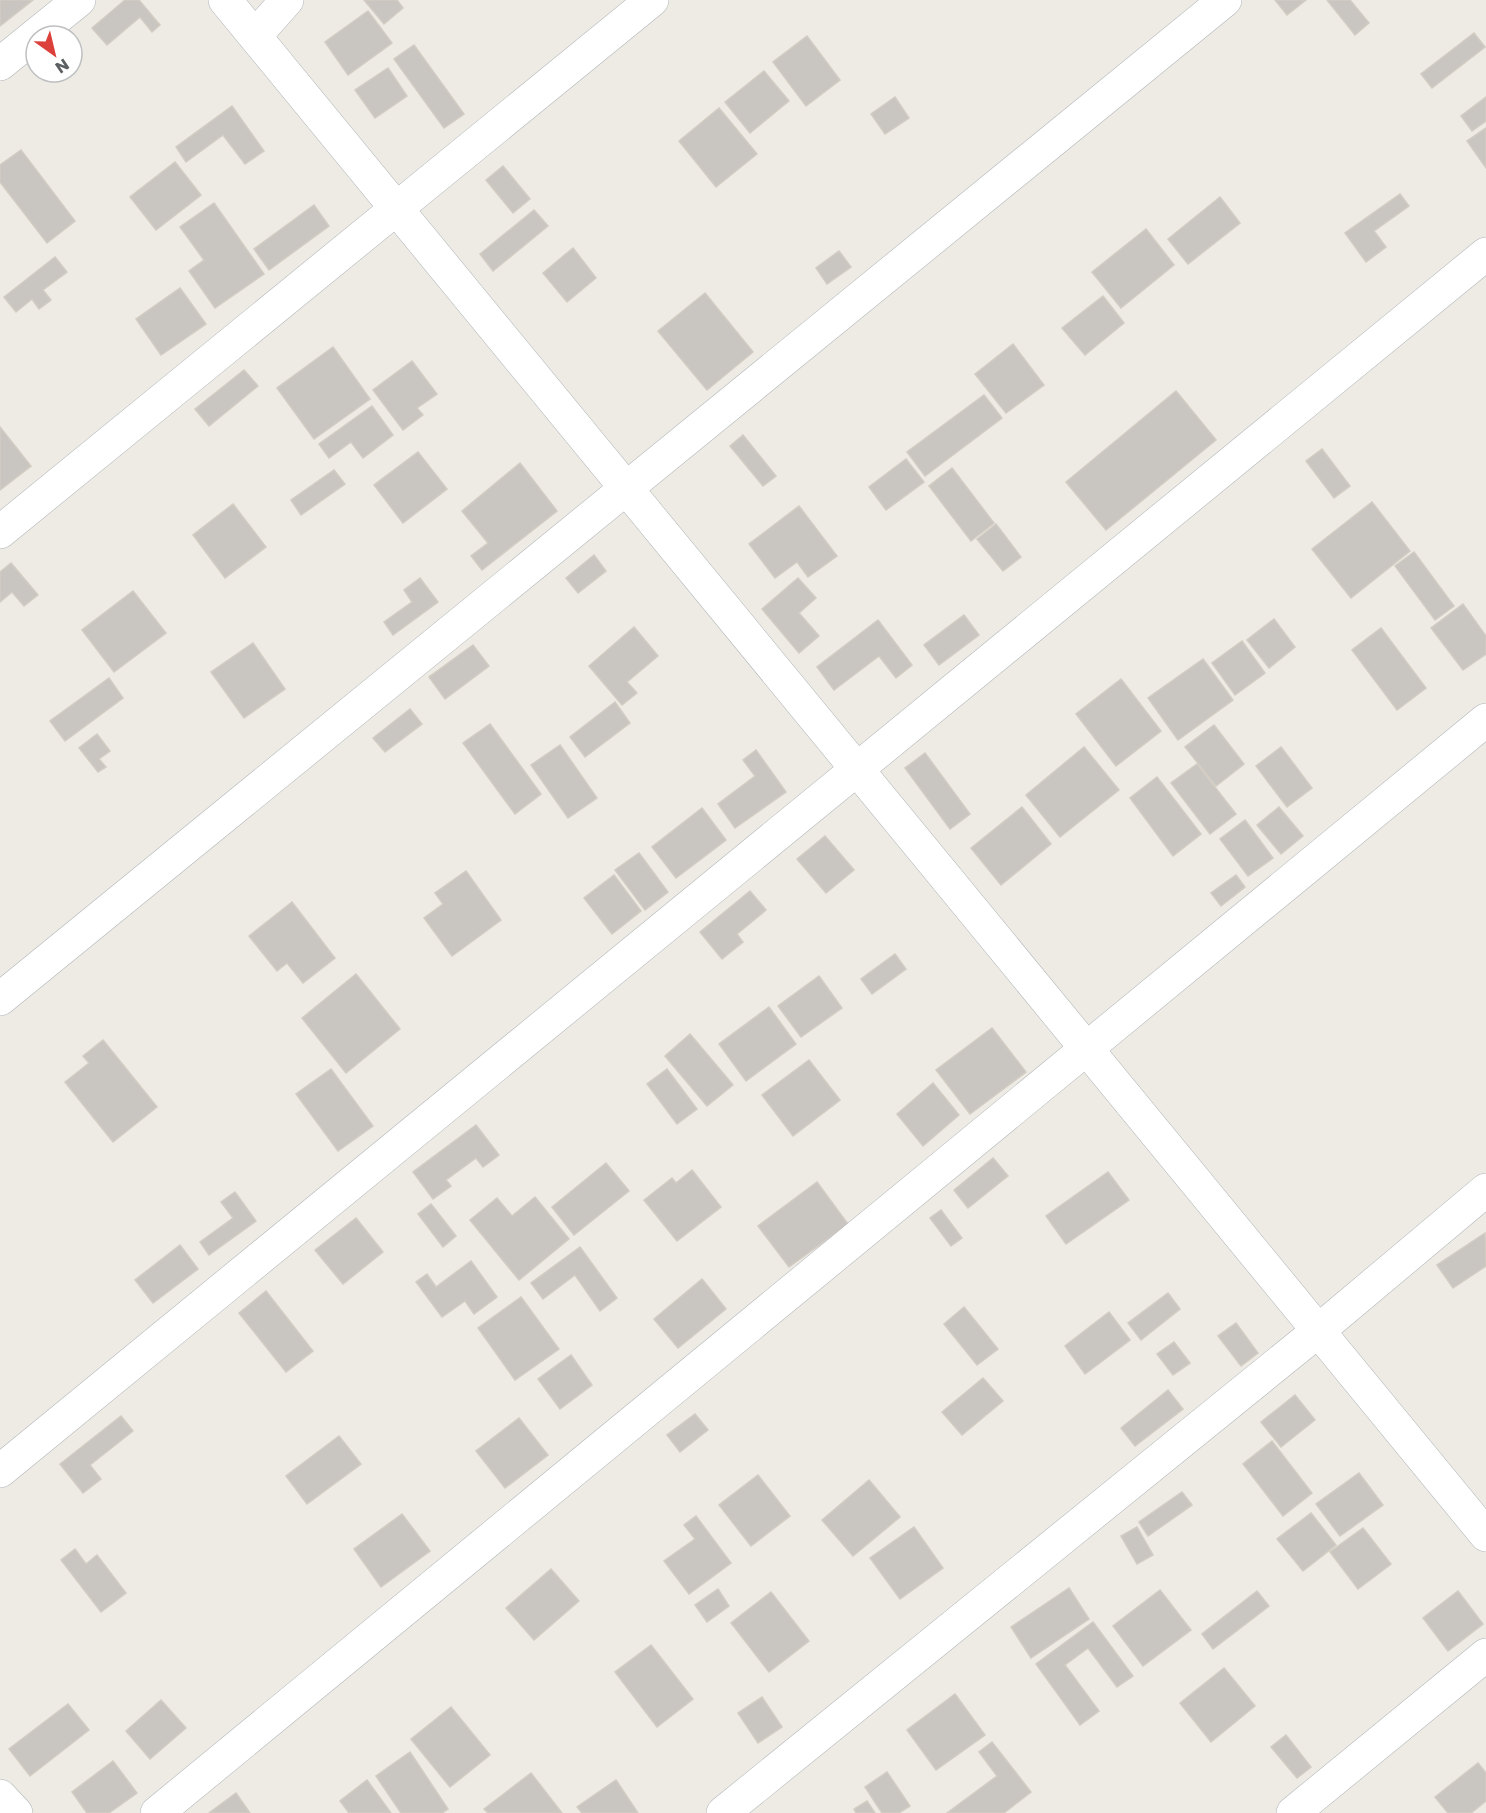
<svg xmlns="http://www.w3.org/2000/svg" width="1486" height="1813" font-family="Poppins,sans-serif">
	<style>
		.building { fill: #c9c5c0; stroke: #d2ccc3; stroke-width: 1.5 }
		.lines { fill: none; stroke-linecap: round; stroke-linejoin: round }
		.street-casing { stroke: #b1b4b8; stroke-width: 34 }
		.street { stroke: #fff; stroke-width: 33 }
	</style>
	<rect width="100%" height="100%" fill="#edebe4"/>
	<g class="building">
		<path d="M0,0H33L0,26Z"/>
		<path d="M125,0H139L160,25L152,32L140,17L107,45L92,28Z"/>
		<path d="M364,0H397L403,8L384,24Z"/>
		<path d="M1275,0H1306L1287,15Z"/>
		<path d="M1327,0H1350L1369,23L1355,35Z"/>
		<path d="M368,11L392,43L348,75L325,42Z"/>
		<path d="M1474,33L1485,47L1432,88L1421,74Z"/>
		<path d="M807,36L840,80L806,106L773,62Z"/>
		<path d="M414,45L464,114L444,128L394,59Z"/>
		<path d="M388,68L407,96L375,118L355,90Z"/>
		<path d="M764,71L789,101L750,133L725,102Z"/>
		<path d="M895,97L909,118L885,134L871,114Z"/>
		<path d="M1486,97V121L1472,131L1461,116Z"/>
		<path d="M232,106L264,151L245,164L223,135L186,162L176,147Z"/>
		<path d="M719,108L757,154L716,187L679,141Z"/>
		<path d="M1486,128V168L1467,141Z"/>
		<path d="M21,150L75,221L47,243L0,182V165Z"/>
		<path d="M175,162L201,195L156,230L130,197Z"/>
		<path d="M503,166L530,199L513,213L486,180Z"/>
		<path d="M1400,194L1409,206L1374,231L1386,247L1366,262L1345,233Z"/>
		<path d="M1220,197L1240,223L1188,264L1168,239Z"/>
		<path d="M214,203L264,274L215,308L189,271L204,260L180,227Z"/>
		<path d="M314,205L329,226L269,270L254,249Z"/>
		<path d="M534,210L548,226L493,271L480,254Z"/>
		<path d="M1146,229L1174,265L1121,308L1092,272Z"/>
		<path d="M573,248L596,278L567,302L543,273Z"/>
		<path d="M839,251L851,267L827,284L816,268Z"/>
		<path d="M55,257L67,272L43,290L51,300L39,309L32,299L16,312L4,297Z"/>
		<path d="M180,288L206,324L161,355L136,319Z"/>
		<path d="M705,293L753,352L707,390L658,331Z"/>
		<path d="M1103,296L1124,323L1085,355L1062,328Z"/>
		<path d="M1013,344L1044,385L1006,413L975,374Z"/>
		<path d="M333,347L370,399L314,439L277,388Z"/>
		<path d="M412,361L437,394L417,408L423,415L403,430L373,390Z"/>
		<path d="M244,370L258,386L209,426L195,409Z"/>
		<path d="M1176,391L1216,440L1106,530L1066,482Z"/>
		<path d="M984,395L1002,418L925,476L907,452Z"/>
		<path d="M372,406L393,435L363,458L351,442L329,458L319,444Z"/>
		<path d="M0,427L31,466L0,490Z"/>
		<path d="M743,435L776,476L763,486L730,446Z"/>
		<path d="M1322,449L1350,486L1334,498L1306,461Z"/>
		<path d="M418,452L447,489L403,523L374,485Z"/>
		<path d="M906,459L924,482L886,510L869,487Z"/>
		<path d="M520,463L557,511L482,570L471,556L488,543L462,511Z"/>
		<path d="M952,468L994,523L971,541L929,486Z"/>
		<path d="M334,470L345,484L301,515L291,500Z"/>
		<path d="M1372,502L1410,551L1351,598L1312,549Z"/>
		<path d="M233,504L266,547L225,578L193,535Z"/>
		<path d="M799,506L837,556L808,577L797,562L775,578L749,544Z"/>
		<path d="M996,524L1021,557L1003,571L977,539Z"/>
		<path d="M1414,552L1454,606L1435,620L1395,566Z"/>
		<path d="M594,555L606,571L578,593L566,578Z"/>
		<path d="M11,563L38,595L24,606L12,592L0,602V572Z"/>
		<path d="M420,578L438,602L393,635L384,622L412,602L404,590Z"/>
		<path d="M798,578L816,598L799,613L819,636L799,653L762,609Z"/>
		<path d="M133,591L166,633L114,672L82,630Z"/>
		<path d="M1463,604L1486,636V654L1463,670L1431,628Z"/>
		<path d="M964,615L979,635L939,665L924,645Z"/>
		<path d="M1274,619L1295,647L1269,668L1247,640Z"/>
		<path d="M878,620L912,665L896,678L879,656L834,690L817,667Z"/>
		<path d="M634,627L658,656L627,682L637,693L622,705L589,666Z"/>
		<path d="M1381,628L1426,688L1397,710L1352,650Z"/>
		<path d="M1242,641L1265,673L1235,695L1212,663Z"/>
		<path d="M253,643L285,689L244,718L211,672Z"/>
		<path d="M473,645L489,666L445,699L429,677Z"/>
		<path d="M1203,659L1233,700L1178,740L1148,698Z"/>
		<path d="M109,678L123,698L65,741L50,721Z"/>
		<path d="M1121,679L1161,731L1116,766L1076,714Z"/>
		<path d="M615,702L630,723L585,757L570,737Z"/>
		<path d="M410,709L422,724L385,752L373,738Z"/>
		<path d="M490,724L541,794L515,814L463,743Z"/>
		<path d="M1214,725L1244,764L1216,786L1185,747Z"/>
		<path d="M97,734L110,751L99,759L106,767L98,772L79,748Z"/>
		<path d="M560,745L597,798L568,818L531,765Z"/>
		<path d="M1084,747L1119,790L1060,837L1026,795Z"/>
		<path d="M1281,747L1312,788L1287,807L1256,766Z"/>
		<path d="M756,750L786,792L735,828L718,804L755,776L743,760Z"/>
		<path d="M925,753L970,814L950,829L905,768Z"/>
		<path d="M1197,764L1236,814L1210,834L1171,783Z"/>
		<path d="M1157,777L1201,834L1173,856L1130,798Z"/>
		<path d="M1022,807L1051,844L1001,885L971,848Z"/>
		<path d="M1279,807L1303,836L1281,854L1257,825Z"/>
		<path d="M702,808L726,840L676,878L652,847Z"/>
		<path d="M1245,820L1273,858L1248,876L1220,839Z"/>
		<path d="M825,836L854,870L826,893L797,859Z"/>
		<path d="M639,853L668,892L645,910L615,870Z"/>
		<path d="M466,871L501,920L452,956L424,918L443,904L435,893Z"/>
		<path d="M614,875L641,911L612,934L584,898Z"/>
		<path d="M1236,875L1245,887L1221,906L1211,893Z"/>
		<path d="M750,891L766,910L737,934L743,942L722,959L700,932Z"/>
		<path d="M292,902L335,958L303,983L287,963L277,971L249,936Z"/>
		<path d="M895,954L906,969L872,994L861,979Z"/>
		<path d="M356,974L400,1029L346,1073L302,1018Z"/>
		<path d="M819,976L842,1008L801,1037L778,1006Z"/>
		<path d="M769,1007L796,1044L746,1081L719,1044Z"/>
		<path d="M992,1028L1026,1072L970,1114L936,1070Z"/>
		<path d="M690,1034L733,1085L707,1106L665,1056Z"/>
		<path d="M103,1040L157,1107L113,1142L65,1082L89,1063L83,1056Z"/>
		<path d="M809,1060L840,1100L793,1136L762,1095Z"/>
		<path d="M331,1069L373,1126L338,1151L296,1094Z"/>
		<path d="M667,1069L697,1109L677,1124L647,1084Z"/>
		<path d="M933,1083L959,1115L923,1146L897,1114Z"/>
		<path d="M476,1125L499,1155L483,1167L476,1158L446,1180L451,1186L433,1199L413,1172Z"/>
		<path d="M993,1158L1008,1176L968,1208L954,1190Z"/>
		<path d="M606,1163L629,1191L574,1235L552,1207Z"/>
		<path d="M692,1170L721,1207L677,1241L644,1200L672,1178L676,1183Z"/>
		<path d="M1108,1172L1129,1200L1066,1244L1046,1216Z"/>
		<path d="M817,1182L848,1224L789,1267L758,1226Z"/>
		<path d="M235,1192L256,1221L209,1255L200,1242L233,1218L221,1202Z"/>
		<path d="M535,1197L569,1239L519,1280L470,1220L497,1198L512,1216Z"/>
		<path d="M431,1204L456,1236L443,1247L418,1214Z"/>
		<path d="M941,1210L962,1238L951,1246L930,1218Z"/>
		<path d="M356,1218L383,1252L343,1284L315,1250Z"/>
		<path d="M1485,1233L1486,1266L1453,1288L1437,1265Z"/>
		<path d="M180,1245L198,1269L153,1303L135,1280Z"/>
		<path d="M580,1247L617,1298L600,1311L575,1275L543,1299L531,1283Z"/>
		<path d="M471,1261L497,1297L474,1314L465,1301L442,1317L416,1282L427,1274L436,1287Z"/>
		<path d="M702,1279L726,1309L678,1348L654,1319Z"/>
		<path d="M266,1291L313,1351L286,1372L239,1313Z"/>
		<path d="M1168,1293L1180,1309L1141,1340L1128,1323Z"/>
		<path d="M521,1297L559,1349L515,1380L478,1328Z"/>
		<path d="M964,1307L998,1349L977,1365L944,1324Z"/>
		<path d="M1109,1312L1130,1340L1085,1374L1065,1346Z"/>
		<path d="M1236,1323L1258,1353L1241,1366L1218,1336Z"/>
		<path d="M1174,1342L1190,1363L1173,1375L1157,1354Z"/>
		<path d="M571,1355L592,1385L560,1409L538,1379Z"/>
		<path d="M983,1378L1003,1401L962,1435L942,1412Z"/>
		<path d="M1168,1390L1183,1409L1135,1446L1121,1428Z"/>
		<path d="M1295,1395L1315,1420L1281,1447L1261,1422Z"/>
		<path d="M695,1414L708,1430L680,1452L667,1435Z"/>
		<path d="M121,1416L133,1431L90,1465L101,1479L83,1493L60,1464Z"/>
		<path d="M519,1418L548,1455L505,1488L476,1451Z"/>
		<path d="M339,1436L361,1464L307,1504L286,1476Z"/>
		<path d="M1272,1441L1312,1493L1283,1516L1243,1464Z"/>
		<path d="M1359,1473L1383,1505L1340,1536L1316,1504Z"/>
		<path d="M758,1475L790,1516L751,1546L719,1505Z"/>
		<path d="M869,1480L900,1517L853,1556L822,1520Z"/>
		<path d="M1182,1492L1192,1505L1148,1536L1139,1522Z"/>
		<path d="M1311,1513L1336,1545L1303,1571L1277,1539Z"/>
		<path d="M402,1514L430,1551L381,1587L354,1549Z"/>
		<path d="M696,1516L731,1563L689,1594L664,1561L695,1539L684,1525Z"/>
		<path d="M914,1527L943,1568L900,1599L870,1558Z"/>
		<path d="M1137,1527L1153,1555L1137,1564L1121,1536Z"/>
		<path d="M1363,1528L1391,1564L1358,1589L1330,1552Z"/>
		<path d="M75,1549L86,1564L97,1555L126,1593L101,1612L61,1560Z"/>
		<path d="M551,1569L579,1601L534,1640L506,1608Z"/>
		<path d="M1069,1588L1089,1619L1031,1658L1011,1627Z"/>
		<path d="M718,1589L729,1606L707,1622L695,1605Z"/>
		<path d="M1160,1590L1191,1630L1143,1666L1113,1626Z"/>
		<path d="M1257,1591L1269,1606L1213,1649L1202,1634Z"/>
		<path d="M1458,1591L1483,1624L1448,1651L1423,1618Z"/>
		<path d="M771,1592L809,1641L769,1672L731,1623Z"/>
		<path d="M1093,1622L1133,1676L1117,1687L1088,1648L1065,1665L1099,1711L1080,1725L1036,1664Z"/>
		<path d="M651,1645L693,1699L657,1727L615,1672Z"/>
		<path d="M1224,1668L1255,1706L1211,1742L1180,1703Z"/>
		<path d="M955,1694L985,1735L936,1770L907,1730Z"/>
		<path d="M762,1697L782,1727L758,1743L738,1713Z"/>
		<path d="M161,1700L186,1728L150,1759L126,1731Z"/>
		<path d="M68,1704L89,1730L30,1776L9,1749Z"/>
		<path d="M451,1707L490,1755L450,1787L411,1739Z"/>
		<path d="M1286,1735L1311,1767L1297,1778L1271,1747Z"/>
		<path d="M992,1742L1031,1792L1004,1813H947L997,1776L979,1752Z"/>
		<path d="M410,1752L448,1809L442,1813H401L376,1776Z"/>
		<path d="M113,1761L137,1793L109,1813H87L72,1792Z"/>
		<path d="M1478,1763L1486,1773V1801L1471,1813H1448L1435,1797Z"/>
		<path d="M887,1772L910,1806L899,1813H882L865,1787Z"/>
		<path d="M531,1773L562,1813H488L484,1809Z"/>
		<path d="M367,1780L391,1813H349L340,1801Z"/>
		<path d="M616,1780L638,1813H582L577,1807Z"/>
		<path d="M236,1793L250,1813H209Z"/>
		<path d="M867,1801L875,1813H856L854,1809Z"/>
	</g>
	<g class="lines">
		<g class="street-casing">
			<g id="street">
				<path d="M225,0L1486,1535"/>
				<path d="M255,36L287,0"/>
				<path d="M0,64L79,0"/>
				<path d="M0,532L652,0"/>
				<path d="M0,999L1225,0"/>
				<path d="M0,1471L1486,254"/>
				<path d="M0,1796L16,1813"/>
				<path d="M157,1813L1486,720"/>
				<path d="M723,1813L1318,1331L1486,1190"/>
				<path d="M1293,1813L1486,1655"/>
			</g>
		</g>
		<use href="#street" class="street"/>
	</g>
	<g transform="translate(54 54) rotate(146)"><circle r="28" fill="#ffffff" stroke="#bebfc1" stroke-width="1.5"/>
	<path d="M0-4.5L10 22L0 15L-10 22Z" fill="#dc403b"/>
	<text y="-9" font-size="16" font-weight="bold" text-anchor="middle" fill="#5c6063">N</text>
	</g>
</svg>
